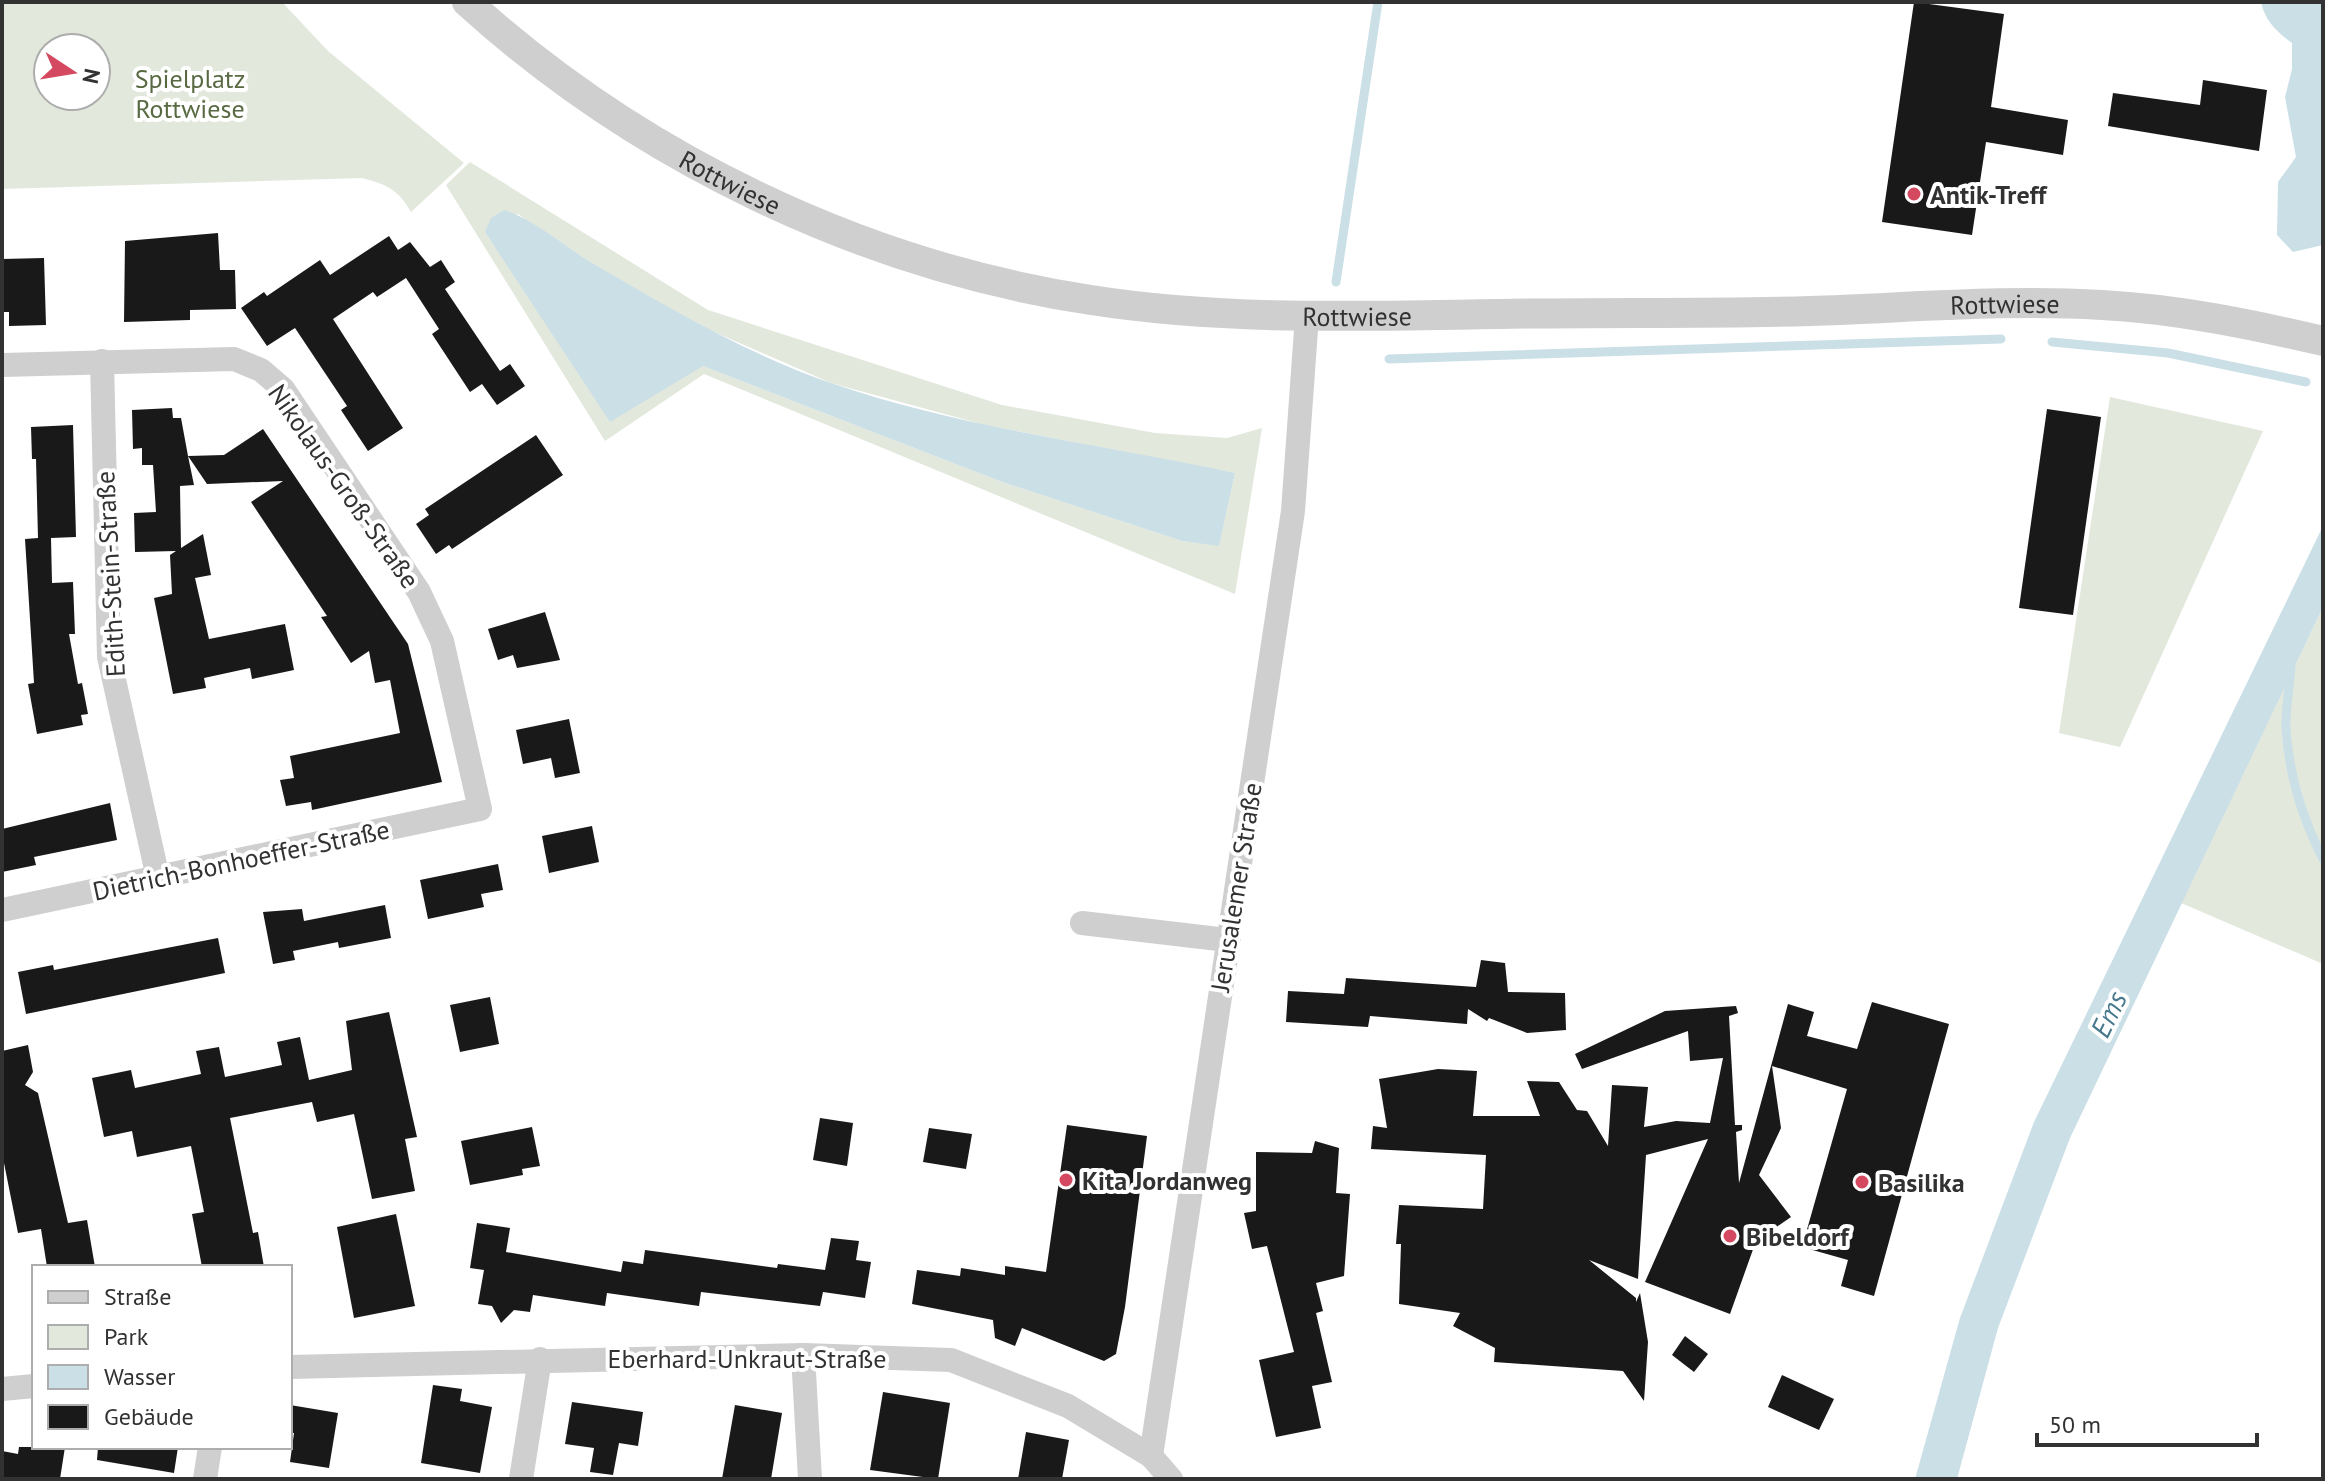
<svg xmlns="http://www.w3.org/2000/svg" width="2325" height="1481" font-family="'PT Sans',sans-serif">
	<style>
		.green { fill: #e3e8dd; fill-rule: evenodd }
		.water { fill: #cbdfe7 }
		.lines { fill: none; stroke-linecap: round; stroke-linejoin: round }
		.stream { stroke: #cbdfe7; stroke-width: 9 }
		.building { fill: #191919 }
		.minor { stroke: #cfcfcf; stroke-width: 24 }
		.tertiary { stroke: #cfcfcf; stroke-width: 30 }
		.poi-dot { fill: #d54960; stroke: #fff; stroke-width: 3 }
		.labels { text-anchor: middle; dominant-baseline: central; stroke-width: 8; stroke-linejoin: round; paint-order: stroke }
		.park-label { font-size: 26px; fill: #596a43; stroke: #fff }
		.street-label { font-size: 26px; fill: #323232; stroke: #fff }
		.poi-label { font-size: 26px; font-weight: bold; fill: #323232; stroke: #fff; text-anchor: start }
		.water-label { font-size: 28px; font-style: italic; fill: #47788d; stroke: #fff }
	</style>
	<rect width="100%" height="100%" fill="#fff"/>
	<g class="green">
		<path d="M2,2H282L328,51L464,163L411,212C399,190 386,184 362,178L2,189ZM48,48H96V96H48Z"/>
		<path d="M470,162L708,310L1002,405L1155,433L1227,438L1262,428L1235,594L704,374L605,441L446,185ZM518,214L554,241L694,323L831,383L985,425L1235,473L1219,545L1182,541L1002,482L703,366L500,254L485,232Z"/>
		<path d="M2110,397L2263,431L2120,747L2059,733Z"/>
		<path d="M2323,607V964L2181,903Z"/>
	</g>
	<g class="water">
		<path d="M2261,2H2323V245L2293,252L2277,235L2278,182L2296,157L2285,97L2292,69V43C2277,32 2265,21 2261,2Z"/>
		<path d="M504,210C533,219 565,247 592,263C669,308 747,354 831,383C961,428 1101,444 1235,473L1219,546L1182,541L1002,482L703,366L610,422L485,232L491,218Z"/>
		<path d="M2323,526V607L2070,1138L1998,1328L1957,1479H1915L1960,1318L2034,1122Z"/>
	</g>
	<g class="lines">
		<g class="stream">
			<path d="M1336,282L1378,2"/>
			<path d="M2052,342L2168,353L2306,382"/>
			<path d="M1389,359L2001,339"/>
			<path d="M2291,661C2291,683 2285,706 2286,729C2289,775 2302,818 2323,859"/>
		</g>
	</g>
	<g class="building">
		<path d="M1914,2L2004,14L1991,107L2068,120L2063,155L1986,142L1972,235L1882,222Z"/>
		<path d="M2203,80L2267,90L2259,151L2108,126L2113,93L2200,105Z"/>
		<path d="M218,233L220,270H235L236,309L190,310V320L124,322L125,241Z"/>
		<path d="M389,236L398,250L410,242L430,267L441,260L455,282L445,289L500,371L510,364L525,386L497,405L482,384L470,392L432,334L439,329L406,278L377,297L373,292L333,319L403,428L368,451L341,410L347,406L295,328L267,346L241,308L264,292L267,296L320,260L330,275Z"/>
		<path d="M44,258L46,325L9,326V312H2V259Z"/>
		<path d="M172,408L173,418H181L188,456L224,455L263,429L408,644L442,782L312,810L311,802L286,806L280,780L294,778L290,756L400,733L390,680L375,683L369,651L351,663L321,617L327,616L251,502L283,481L207,484L188,456L194,485L180,486L181,548L203,534L211,575L195,578L209,639L285,624L294,670L252,679L250,668L204,678L206,688L173,694L154,598L172,594L170,555L176,551L135,552L134,513L156,512L153,465H142V448L133,449L132,410Z"/>
		<path d="M2047,409L2101,417L2073,615L2019,608Z"/>
		<path d="M73,425L76,537L51,538L52,583L73,582L75,634H69L78,684L82,683L88,714L81,715L83,725L37,734L28,684L34,683L25,539L38,538L36,459H32L31,427Z"/>
		<path d="M536,435L563,475L452,549L449,545L436,554L416,524L429,515L425,509Z"/>
		<path d="M545,612L560,660L517,668L513,655L498,660L488,629Z"/>
		<path d="M569,719L580,773L555,778L551,758L523,764L516,730Z"/>
		<path d="M110,803L117,840L34,857L36,865L2,872V829Z"/>
		<path d="M592,826L599,862L549,873L542,836Z"/>
		<path d="M498,864L503,890L481,894L484,907L428,919L420,880Z"/>
		<path d="M385,905L391,938L339,948L338,942L293,951L295,960L273,964L263,912L302,909L304,921Z"/>
		<path d="M218,938L225,973L26,1014L18,972L53,965L54,970Z"/>
		<path d="M1481,960L1505,963L1508,992L1565,993L1566,1030L1527,1033L1489,1018L1487,1021L1468,1009L1467,1024L1370,1016L1368,1027L1286,1022L1288,991L1344,994L1346,978L1476,987Z"/>
		<path d="M490,997L499,1044L460,1052L450,1005Z"/>
		<path d="M1872,1002L1949,1024L1874,1296L1841,1286L1848,1260L1802,1247L1847,1089L1772,1066L1781,1128L1759,1175L1791,1217L1756,1241L1730,1314L1645,1282L1708,1139L1646,1155L1638,1279L1589,1260L1636,1298V1302L1640,1293L1648,1342L1644,1401L1623,1371L1494,1362L1495,1348L1453,1326L1460,1313L1399,1304L1401,1244H1396L1399,1205L1483,1209L1486,1155L1371,1149L1373,1126L1387,1128L1379,1079L1438,1069L1477,1071L1473,1116H1540L1527,1081L1559,1082L1577,1110L1587,1111L1608,1146L1612,1085L1648,1087L1644,1127L1676,1121L1710,1123L1723,1058L1690,1061L1688,1031L1582,1069L1575,1054L1665,1011L1736,1006L1738,1013L1729,1016L1735,1125H1742V1130L1736,1132L1739,1183L1788,1004L1814,1012L1807,1036L1857,1049Z"/>
		<path d="M389,1012L417,1137L405,1139L415,1191L372,1199L354,1114L317,1122L312,1102L230,1118L253,1233L258,1232L264,1267H202L192,1214L204,1212L191,1146L137,1157L132,1131L104,1137L92,1078L131,1070L135,1088L201,1074L196,1051L219,1047L225,1077L282,1065L277,1042L300,1037L309,1080L352,1070L346,1021Z"/>
		<path d="M28,1045L33,1072L25,1085L38,1093L68,1223L87,1220L95,1267H47L41,1229L18,1233L2,1153V1051Z"/>
		<path d="M820,1118L853,1123L847,1166L813,1160Z"/>
		<path d="M1067,1125L1147,1136L1125,1307L1116,1354L1104,1361L1022,1328L1015,1346L995,1338L993,1320L912,1304L917,1270L960,1276L961,1268L1005,1275V1266L1046,1272Z"/>
		<path d="M532,1127L540,1166L522,1169L523,1175L470,1185L461,1141Z"/>
		<path d="M929,1128L972,1134L966,1169L923,1162Z"/>
		<path d="M1315,1141L1339,1148L1336,1193L1350,1194L1344,1276L1316,1283L1323,1311L1316,1313L1332,1382L1312,1386L1321,1428L1276,1437L1259,1360L1294,1352L1267,1246L1252,1249L1244,1213L1256,1211V1152L1312,1153Z"/>
		<path d="M396,1214L415,1306L354,1318L337,1227Z"/>
		<path d="M477,1223L510,1228L506,1252L621,1272L623,1261L643,1264L645,1250L777,1268L778,1264L825,1270L831,1238L859,1241L856,1260L871,1262L865,1298L823,1292L820,1306L701,1292L699,1306L607,1293L605,1306L533,1295L530,1312L514,1310L501,1323L492,1306L478,1304L484,1270L470,1268Z"/>
		<path d="M1685,1336L1708,1354L1694,1372L1672,1355Z"/>
		<path d="M1782,1375L1834,1399L1819,1430L1768,1407Z"/>
		<path d="M433,1385L462,1389L460,1401L492,1407L480,1473L421,1463Z"/>
		<path d="M883,1392L950,1403L938,1479L870,1470Z"/>
		<path d="M572,1402L643,1412L638,1446L619,1443L613,1475L590,1472L594,1448L565,1444Z"/>
		<path d="M290,1405L338,1413L329,1468L290,1462L294,1433H290Z"/>
		<path d="M735,1405L782,1413L771,1479H722Z"/>
		<path d="M1026,1432L1069,1440L1062,1479H1018Z"/>
		<path d="M19,1447H65L60,1479H2V1451L18,1454Z"/>
		<path d="M98,1447H178L174,1473L97,1460Z"/>
	</g>
	<g class="lines">
		<g class="minor">
			<path d="M102,361L109,657L158,878"/>
			<path d="M2,365L234,359L261,370L283,389L419,592L442,641L480,809L2,910"/>
			<path d="M1082,923L1227,940"/>
			<path d="M803,1355L810,1479"/>
			<path d="M290,1367L803,1355L951,1360L1068,1406L1151,1456L1171,1479"/>
			<path d="M2,1389L34,1386"/>
			<path d="M1151,1456L1293,511L1307,316"/>
			<path d="M205,1479L210,1447"/>
			<path d="M521,1479L540,1359"/>
		</g>
		<path class="tertiary" id="s1" d="M467,2C638,157 861,265 1091,300C1225,321 1363,316 1499,314C1603,312 1707,314 1810,311C1907,308 2006,299 2102,305C2177,309 2250,324 2323,341"/>
	</g>
	<g class="poi-dot">
		<circle cx="1914" cy="194" r="8"/>
		<circle cx="1066" cy="1180" r="8"/>
		<circle cx="1862" cy="1182" r="8"/>
		<circle cx="1730" cy="1236" r="8"/>
	</g>
	<g class="labels">
		<g class="park-label">
			<text x="190" y="78">Spielplatz<tspan x="190" dy="30">Rottwiese</tspan></text>
		</g>
		<g class="street-label">
			<text stroke="none"><textPath href="#s1" startOffset="320">Rottwiese</textPath></text>
			<text stroke="none"><textPath href="#s1" startOffset="1616">Rottwiese</textPath></text>
			<text stroke="none"><textPath href="#s1" startOffset="968">Rottwiese</textPath></text>
			<text transform="translate(344 486) rotate(55)">Nikolaus-Groß-Straße</text>
			<text transform="translate(110 574) rotate(-93)">Edith-Stein-Straße</text>
			<text transform="translate(241 860) rotate(-12)">Dietrich-Bonhoeffer-Straße</text>
			<text transform="translate(1236 887) rotate(-81)">Jerusalemer Straße</text>
			<text x="747" y="1358">Eberhard-Unkraut-Straße</text>
		</g>
		<g class="poi-label">
			<text x="1930" y="194">Antik-Treff</text>
			<text x="1082" y="1180">Kita Jordanweg</text>
			<text x="1878" y="1182">Basilika</text>
			<text x="1746" y="1236">Bibeldorf</text>
		</g>
		<g class="water-label">
			<text transform="translate(2108 1014) rotate(-64)">Ems</text>
		</g>
	</g>
	<rect width="2325" height="1481" fill="none" stroke="#323232" stroke-width="8"/>
	<rect x="32" y="1265" width="260" height="184" fill="#ffffff" stroke="#adadad" stroke-width="2"/>
	<rect x="48" y="1291" width="40" height="12" fill="#cfcfcf" stroke="#adadad" stroke-width="2"/>
	<text x="104" y="1305" font-size="24" fill="#323232">Straße</text>
	<rect x="48" y="1325" width="40" height="24" fill="#e3e8dd" stroke="#adadad" stroke-width="2"/>
	<text x="104" y="1345" font-size="24" fill="#323232">Park</text>
	<rect x="48" y="1365" width="40" height="24" fill="#cbdfe7" stroke="#adadad" stroke-width="2"/>
	<text x="104" y="1385" font-size="24" fill="#323232">Wasser</text>
	<rect x="48" y="1405" width="40" height="24" fill="#191919" stroke="#adadad" stroke-width="2"/>
	<text x="104" y="1425" font-size="24" fill="#323232">Gebäude</text>
	<g transform="translate(72 72) rotate(102)"><circle r="38" fill="#ffffff" stroke="#adadad" stroke-width="2"/>
	<path d="M0-6L14 30L0 20L-14 30Z" fill="#d54960"/>
	<text y="-12" font-size="22" font-weight="bold" text-anchor="middle" fill="#323232">N</text>
	</g>
	<path d="M2037 1433v12h220v-12" fill="none" stroke="#323232" stroke-width="4"/>
	<text x="2049" y="1433" font-size="24" fill="#323232" stroke="#ffffff" stroke-width="6" paint-order="stroke">50 m</text>
</svg>
